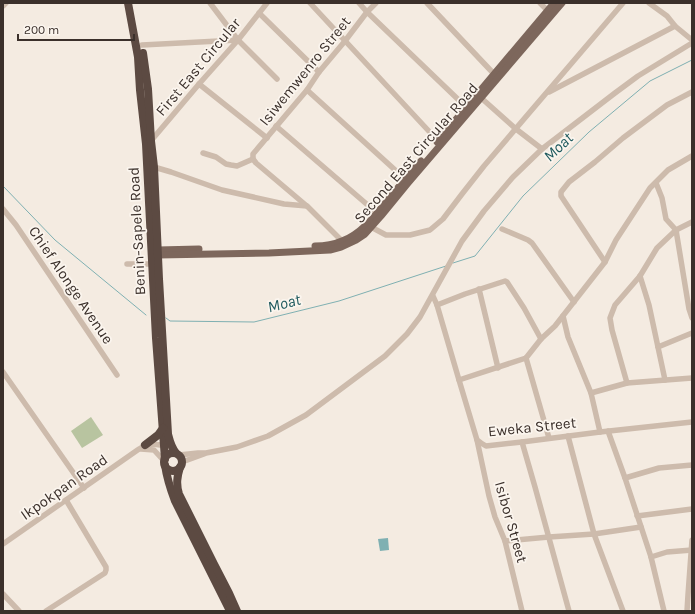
<svg xmlns="http://www.w3.org/2000/svg" width="695" height="614" font-family="Karla,sans-serif">
	<style>
		.green { fill: #b8c4a0 }
		.water { fill: #7fb0b2 }
		.lines { fill: none; stroke-linecap: round; stroke-linejoin: round }
		.stream { stroke: #7fb0b2; stroke-width: 1 }
		.minor { stroke: #cdbbac; stroke-width: 5.5 }
		.major { stroke: #7d675c; stroke-width: 7 }
		.highway { stroke: #5c4a42; stroke-width: 8 }
		.labels { text-anchor: middle; dominant-baseline: central; stroke-width: 3.5; stroke-linejoin: round; paint-order: stroke }
		.street-label { font-size: 15px; fill: #3b302b; stroke: #fbf5ee }
		.water-label { font-size: 16px; font-style: italic; fill: #1f5a5e; stroke: #fbf5ee }
	</style>
	<rect width="100%" height="100%" fill="#f4ebe1"/>
	<path class="green" d="M91,417L103,435L82,448L71,431Z"/>
	<path class="water" d="M388,538L389,550L380,551L378,539Z"/>
	<g class="lines">
		<g class="stream">
			<path d="M3,186L55,240L146,315"/>
			<path d="M453,263L475,256L523,196L589,132L650,81L692,60"/>
			<path d="M166,318L170,321L254,322L339,301L446,266"/>
		</g>
		<g class="minor">
			<path d="M210,3L238,40L277,79"/>
			<path d="M310,3L438,141"/>
			<path d="M359,3L367,12L466,107"/>
			<path d="M427,3L494,74"/>
			<path d="M540,3L547,10"/>
			<path d="M649,3L667,16L675,26L692,40"/>
			<path d="M3,6L6,3"/>
			<path d="M259,13L319,72"/>
			<path d="M142,45L238,40"/>
			<path d="M199,84L267,138"/>
			<path d="M307,90L405,179"/>
			<path d="M549,92L675,26"/>
			<path d="M479,96L516,129L542,149"/>
			<path d="M276,126L377,213"/>
			<path d="M150,142L199,84L238,40L267,3"/>
			<path d="M203,153L216,157L226,164L231,165L237,166L253,159"/>
			<path d="M154,167L171,172L222,190L284,204L307,206"/>
			<path d="M656,183L662,198L666,219L676,230L689,309L692,318"/>
			<path d="M3,209L16,225L117,375"/>
			<path d="M371,227L386,235H410L430,230L443,219L462,194L484,166L623,3"/>
			<path d="M502,229L528,240L532,243L574,302"/>
			<path d="M342,241L308,207L256,163L253,159V154L307,90L319,72L345,41L367,12L376,3"/>
			<path d="M605,262L561,196V192L569,182L595,162L623,138L667,105L692,92"/>
			<path d="M127,264H152"/>
			<path d="M640,276L649,305L665,380"/>
			<path d="M479,289L498,368"/>
			<path d="M433,296L437,305L459,380L477,440L481,443L486,446L522,442L600,432L692,422"/>
			<path d="M437,305L465,294L505,281L507,282L524,308L541,339"/>
			<path d="M563,316L568,337L591,393L600,432"/>
			<path d="M658,347L692,333"/>
			<path d="M526,358L549,438"/>
			<path d="M3,372L84,488"/>
			<path d="M459,380L526,358L541,339L555,326L605,262L616,240L650,188L668,170L692,156"/>
			<path d="M627,383L612,330L610,318L615,305L640,276L657,248L676,230L692,222"/>
			<path d="M591,393L627,383L692,378"/>
			<path d="M608,431L625,478L651,557L664,611"/>
			<path d="M568,436L594,534L623,611"/>
			<path d="M477,440L489,496L495,517L505,541L522,611"/>
			<path d="M522,442L535,487L569,611"/>
			<path d="M141,449L154,450L165,462"/>
			<path d="M179,455L198,453H206L237,447L268,436L306,415L385,356L407,334L420,317L462,241L484,211L513,177L542,149L615,93L638,76L692,43"/>
			<path d="M182,462L204,454"/>
			<path d="M625,478L659,468L692,465"/>
			<path d="M637,516L692,509"/>
			<path d="M505,541L549,537L594,534L641,527"/>
			<path d="M3,544L139,449C149,443 157,443 167,447"/>
			<path d="M651,557L667,552L692,550"/>
			<path d="M3,594L19,611"/>
			<path d="M46,611L105,573L106,570V567L66,500"/>
			<path d="M687,611L688,595L692,540"/>
		</g>
		<g class="major">
			<path d="M437,142L554,3"/>
			<path d="M315,246C324,246 333,245 342,241C363,233 377,213 391,196C401,184 411,172 421,161"/>
			<path d="M158,250L199,249"/>
			<path d="M158,255L269,253L330,250L341,247L356,240L365,234L381,216L408,183L562,3"/>
		</g>
		<g class="highway">
			<path d="M128,3L138,57L140,90L146,144L156,338L165,459"/>
			<path d="M143,53L148,89L151,141L154,167L159,279L168,434C170,442 171,447 176,453"/>
			<path d="M145,445L158,435L163,428"/>
			<circle cx="173" cy="462" r="9"/>
			<path d="M165,465C167,479 170,488 175,501L230,611"/>
			<path d="M180,467C177,477 176,484 179,494L214,564L229,593L237,611"/>
		</g>
	</g>
	<g class="labels">
		<g class="street-label">
			<text transform="translate(198 67) rotate(-50)">First East Circular</text>
			<text transform="translate(305 71) rotate(-51)">Isiwemwenro Street</text>
			<text transform="translate(416 153) rotate(-49)">Second East Circular Road</text>
			<text transform="translate(137 231) rotate(-93)">Benin-Sapele Road</text>
			<text transform="translate(71 285) rotate(56)">Chief Alonge Avenue</text>
			<text transform="translate(532 427) rotate(-6)">Eweka Street</text>
			<text transform="translate(64 487) rotate(-35)">Ikpokpan Road</text>
			<text transform="translate(511 522) rotate(74)">Isibor Street</text>
		</g>
		<g class="water-label">
			<text transform="translate(558 147) rotate(-44)">Moat</text>
			<text transform="translate(284 303) rotate(-14)">Moat</text>
		</g>
	</g>
	<rect width="695" height="614" fill="none" stroke="#3b302b" stroke-width="8"/>
	<path d="M18 34v6h116v-6" fill="none" stroke="#3b302b" stroke-width="2"/>
	<text x="24" y="34" font-size="12" fill="#3b302b" stroke="#fbf5ee" stroke-width="3" paint-order="stroke">200 m</text>
</svg>
